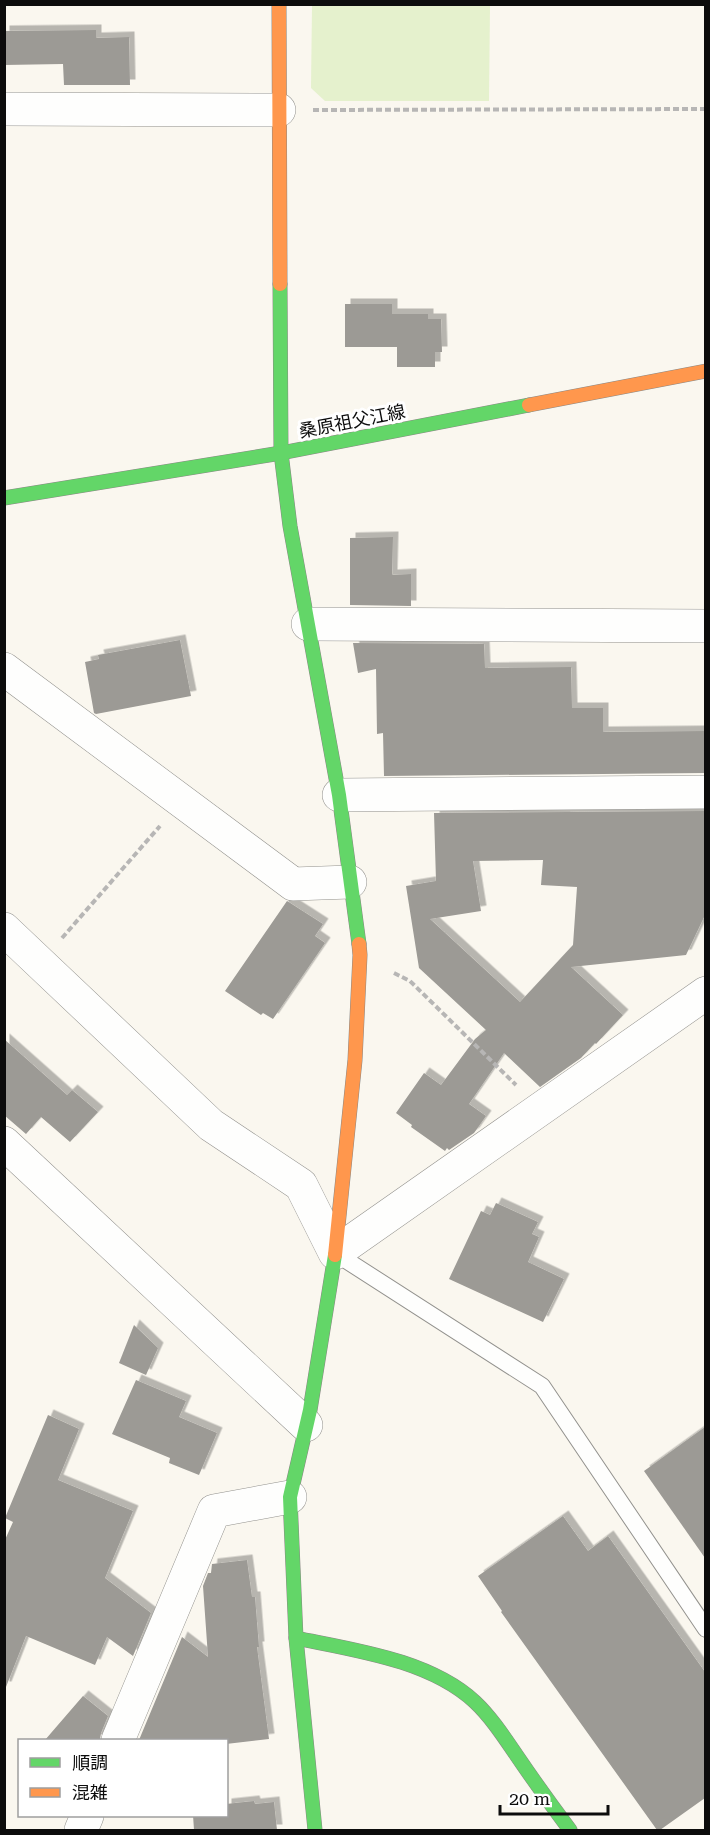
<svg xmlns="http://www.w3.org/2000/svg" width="710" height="1835" font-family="'Roboto Serif','Noto Sans JP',serif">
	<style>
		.green { fill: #e5f1cd }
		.building { fill: #9c9a95; fill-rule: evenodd; filter: url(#shadow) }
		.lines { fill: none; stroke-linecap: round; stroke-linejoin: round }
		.lane-casing { stroke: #93928e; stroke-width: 18 }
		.street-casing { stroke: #93928e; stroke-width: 34 }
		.fast-casing { stroke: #8a8885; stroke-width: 15 }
		.slow-casing { stroke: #8a8885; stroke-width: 15 }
		.path { stroke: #b7b6b5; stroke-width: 4; stroke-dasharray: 6 3; stroke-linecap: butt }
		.lane { stroke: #fefefd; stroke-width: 16 }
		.street { stroke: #fefefd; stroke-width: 33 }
		.fast { stroke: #63d668; stroke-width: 14 }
		.slow { stroke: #ff974d; stroke-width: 14 }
		.labels { text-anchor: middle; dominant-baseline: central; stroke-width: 6; stroke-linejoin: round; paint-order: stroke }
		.street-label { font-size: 18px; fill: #0c0c0c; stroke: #fff }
	</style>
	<defs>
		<filter id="shadow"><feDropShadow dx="5.5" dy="-5.5" stdDeviation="0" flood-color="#0004"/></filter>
	</defs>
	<rect width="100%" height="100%" fill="#faf7ef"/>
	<path class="green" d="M312,5H490L489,101H325L311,88Z"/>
	<g class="building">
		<path d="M96,30V38L129,37L130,85H64L63,64L4,65V31Z"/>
		<path d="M345,304H392V314H428V319H441L442,352H435V367H397V347H345Z"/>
		<path d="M393,537L392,575L411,574V606L350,605V538Z"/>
		<path d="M180,640L191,696L96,714L94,713L85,662L99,659L98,655Z"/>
		<path d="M353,643L484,644L485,668L571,667L572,708H603V732L705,731V773L384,776L383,733L377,734L376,669L358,673Z"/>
		<path d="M705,811V915L686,955L571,967L623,1015L596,1044L595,1043L581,1058L540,1087L504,1053L469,1104L486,1116L474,1133L449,1150L447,1148L445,1151L411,1127L412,1125L396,1113L424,1073L441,1085L475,1039L486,1030L419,968L406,886L436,881L434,813ZM543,860L541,885L577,887L573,945L520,1002L430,919L481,911L473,861Z"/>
		<path d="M287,901L323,924L315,936L325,943L273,1019L263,1013L261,1015L225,991Z"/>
		<path d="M4,1039L67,1095L72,1090L98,1112L70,1142L41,1117L26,1134L4,1115Z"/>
		<path d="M496,1203L538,1222L532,1234L539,1237L528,1262L564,1279L543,1322L449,1279L481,1211L490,1215Z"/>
		<path d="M134,1325L158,1348L146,1375L119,1363Z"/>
		<path d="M136,1380L186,1401L179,1417L217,1433L199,1475L169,1463L170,1458L112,1434Z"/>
		<path d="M48,1415L79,1429L58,1480L133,1511L105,1578L151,1613L133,1656L107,1637L95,1665L26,1636L6,1687H4V1542L13,1522L5,1518Z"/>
		<path d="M705,1427V1558L644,1471Z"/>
		<path d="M563,1516L588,1551L608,1536L705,1672V1798L660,1830H657L501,1612L502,1611L478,1576Z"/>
		<path d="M247,1560L252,1597H255L259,1647H257L269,1739L226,1744V1740H139L182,1637L208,1657L203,1586L208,1573H211L212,1564Z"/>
		<path d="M83,1696L108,1716L101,1733L100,1740H45Z"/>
		<path d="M254,1801L255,1804L274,1802L277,1830H194L193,1815H226V1804Z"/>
	</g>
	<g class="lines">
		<g class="lane-casing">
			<path id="lane" d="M335,1253L542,1386L706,1629"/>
		</g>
		<g class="street-casing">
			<g id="street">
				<path d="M4,109L279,110"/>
				<path d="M308,624L706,626"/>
				<path d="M4,669L293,884L350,882"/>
				<path d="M339,795L706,792"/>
				<path d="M4,929L211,1125L301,1185L335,1253L706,993"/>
				<path d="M4,1143L306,1425"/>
				<path d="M118,1740L214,1511L290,1497"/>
				<path d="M81,1830L87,1816"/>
			</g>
		</g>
		<g class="fast-casing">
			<g id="fast">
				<path d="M280,284L281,453L290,526L339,795L359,944"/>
				<path d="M4,498L281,453L529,405"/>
				<path d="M296,1638C354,1650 430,1660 475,1702C491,1717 504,1737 517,1756C534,1781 552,1806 570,1830"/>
				<path d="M315,1830L296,1638L290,1497L310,1410L335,1255"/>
			</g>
		</g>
		<g class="slow-casing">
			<g id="slow">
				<path d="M279,4L280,284"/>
				<path d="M529,405L706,371"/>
				<path d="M335,1255L355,1060L360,955L359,944"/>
			</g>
		</g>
		<g class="path">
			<path d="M313,110L706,109"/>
			<path d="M62,938L160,826"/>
			<path d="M394,973L410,981L516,1085"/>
		</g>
		<use href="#lane" class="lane"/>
		<use href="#street" class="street"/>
		<use href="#fast" class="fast"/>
		<use href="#slow" class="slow"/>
	</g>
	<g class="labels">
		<g class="street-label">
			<text transform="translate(352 421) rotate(-11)">桑原祖父江線</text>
		</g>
	</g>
	<rect width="710" height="1835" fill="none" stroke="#0c0c0c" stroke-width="12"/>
	<rect x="18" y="1739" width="210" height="78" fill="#ffffff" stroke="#9e9e9e" stroke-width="1.5"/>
	<rect x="30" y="1758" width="30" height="9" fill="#63d668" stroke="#9e9e9e" stroke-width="1.5"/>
	<text x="72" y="1769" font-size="18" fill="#0c0c0c">順調</text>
	<rect x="30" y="1788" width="30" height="9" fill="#ff974d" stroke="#9e9e9e" stroke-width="1.5"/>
	<text x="72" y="1799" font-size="18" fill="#0c0c0c">混雑</text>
	<path d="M500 1805v9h108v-9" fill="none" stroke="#0c0c0c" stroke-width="3"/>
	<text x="509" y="1805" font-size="18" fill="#0c0c0c" stroke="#ffffff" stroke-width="4.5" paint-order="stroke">20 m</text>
</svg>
